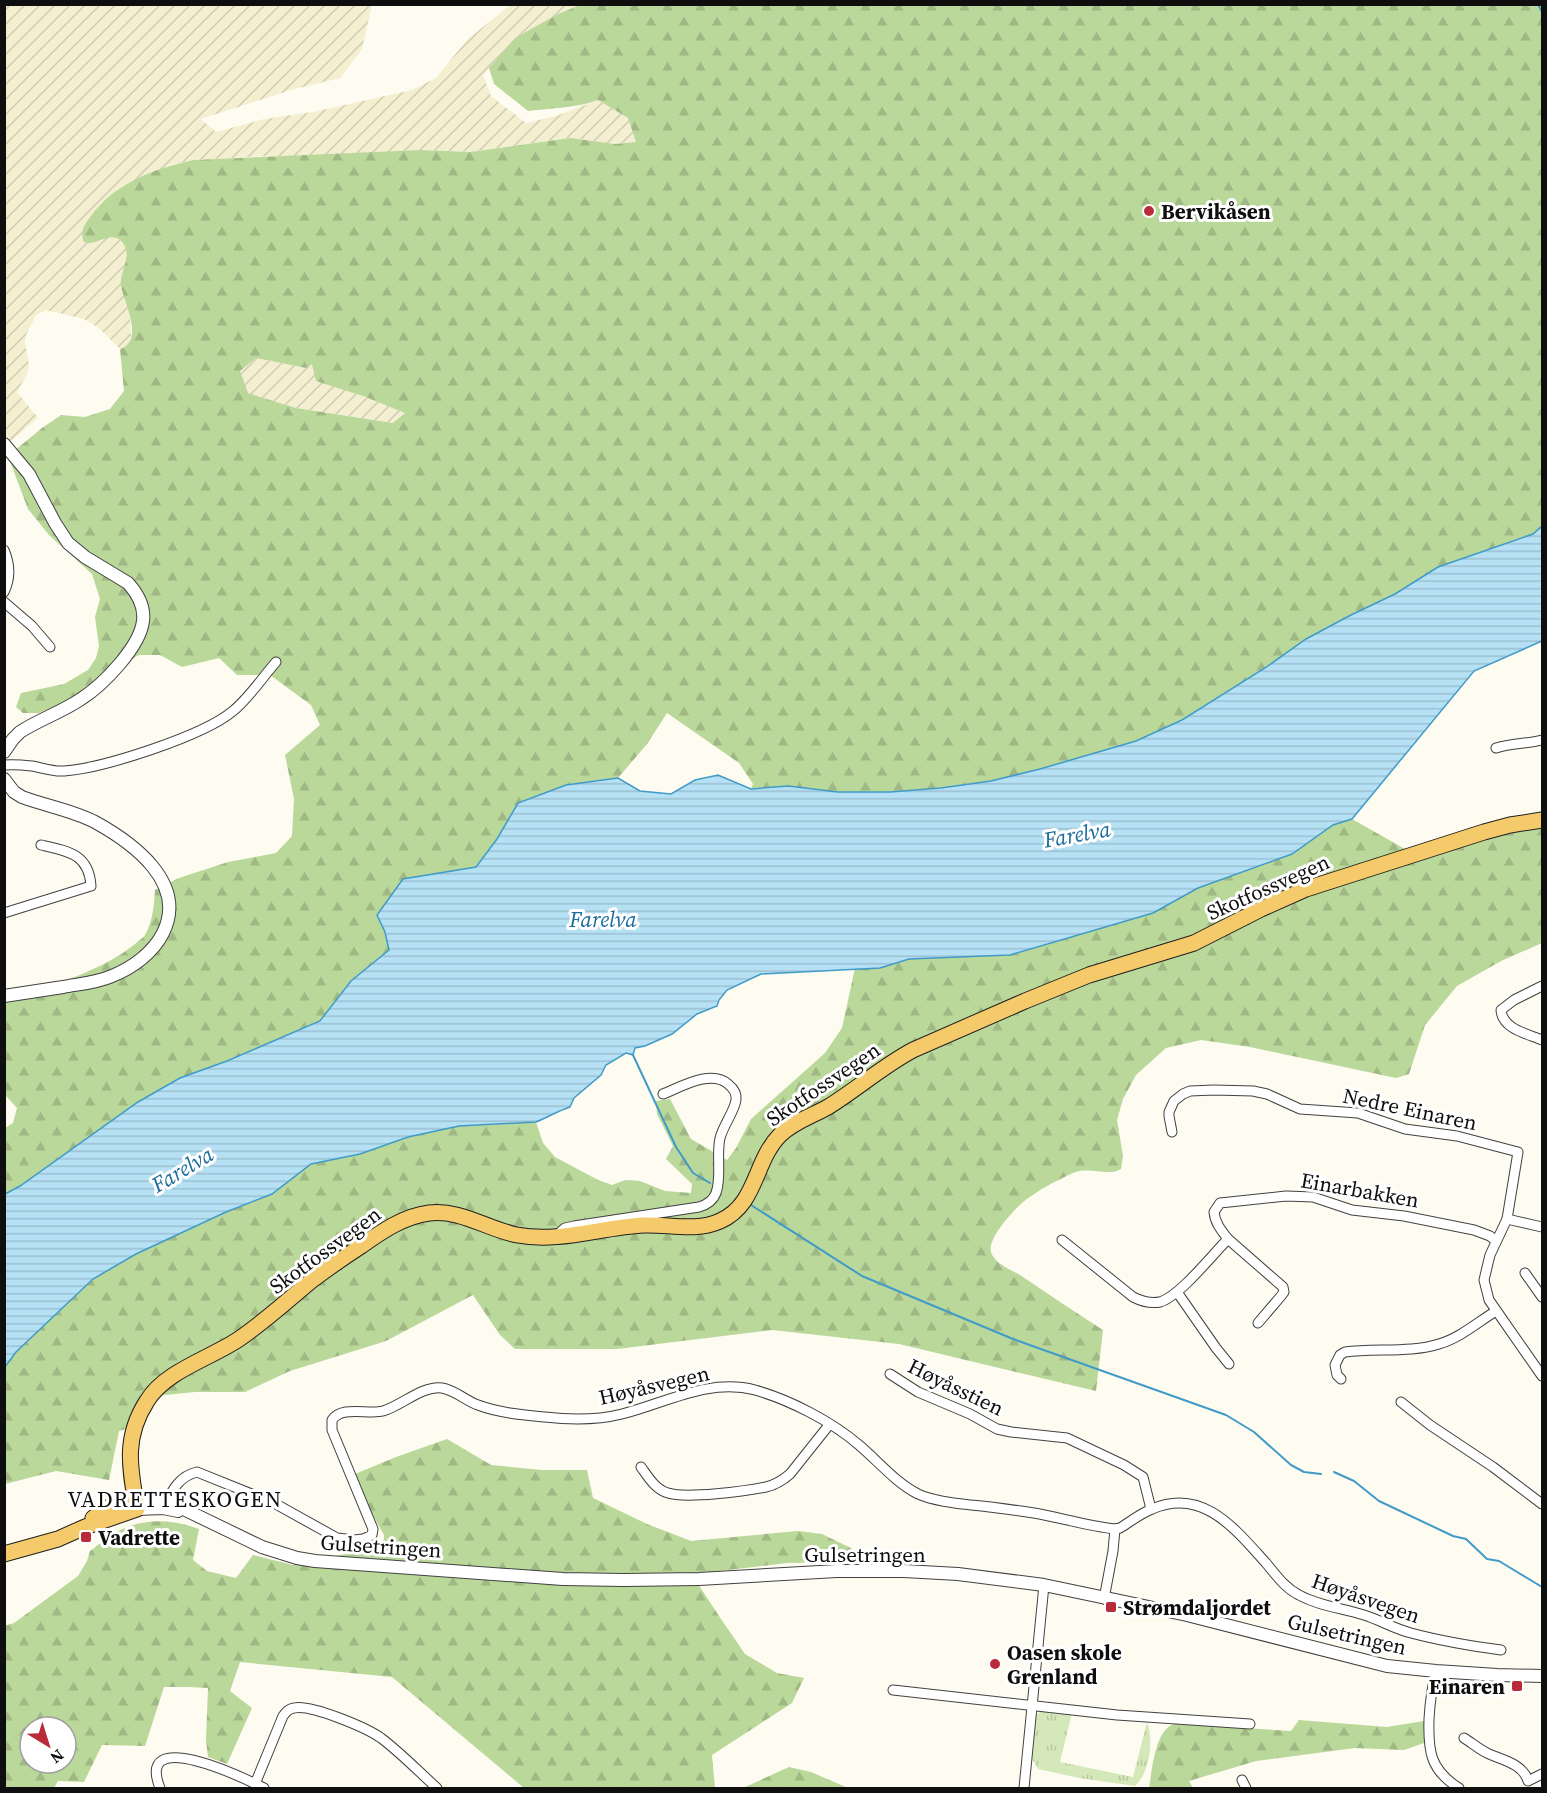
<svg xmlns="http://www.w3.org/2000/svg" width="1547" height="1793" font-family="'Source Serif 4',serif">
	<style>
		.farmland { fill: url(#farmland-furrows) }
		.grass { fill: url(#grass-tufts) }
		.forest { fill: url(#forest-firs); fill-rule: evenodd }
		.water { fill: url(#water-rules); stroke: #409bc9; stroke-width: 1.5 }
		.lines { fill: none; stroke-linecap: round; stroke-linejoin: round }
		.stream { stroke: #409bc9; stroke-width: 2 }
		.minor-casing { stroke: #414141; stroke-width: 11 }
		.tertiary-casing { stroke: #414141; stroke-width: 14 }
		.primary-casing { stroke: #1f1f1f; stroke-width: 17 }
		.minor { stroke: #fff; stroke-width: 9 }
		.tertiary { stroke: #fff; stroke-width: 12 }
		.primary { stroke: #f4ca6b; stroke-width: 15 }
		.poi-dot { fill: #ba2b3a; stroke: #fff; stroke-width: 2 }
		.labels { text-anchor: middle; dominant-baseline: central; stroke-width: 6; stroke-linejoin: round; paint-order: stroke }
		.poi-label { font-size: 21px; font-weight: bold; fill: #0e0e0e; stroke: #fff; text-anchor: start }
		.street-label { font-size: 21px; fill: #0e0e0e; stroke: #fff }
		.water-label { font-size: 22px; font-style: italic; fill: #1b6c9c; stroke: #fff }
		.neighbourhood-label { font-size: 22px; letter-spacing: 1.5px; fill: #0e0e0e; stroke: #fff }
	</style>
	<defs>
		<pattern id="farmland-furrows" width="10" height="10" patternUnits="userSpaceOnUse" patternTransform="scale(1.5)"><rect width="10" height="10" fill="#f4efd1"/><path d="M-1 1l2-2M0 10L10 0M9 11l2-2" fill="none" stroke="#d0ccb2"/></pattern>
		<pattern id="grass-tufts" width="24" height="20" patternUnits="userSpaceOnUse" patternTransform="scale(1.5)"><rect width="24" height="20" fill="#d5e8ba"/><path d="M3 7l-1-3M5 7V3M7 7l1-3M15 17l-1-3M17 17v-4M19 17l1-3" fill="none" stroke="#b6c69f"/></pattern>
		<pattern id="forest-firs" width="22" height="20" patternUnits="userSpaceOnUse" patternTransform="scale(1.5)"><rect width="22" height="20" fill="#bad89a"/><path d="M5 1l3.5 6h-7zM16 11l3.5 6h-7z" fill="#9fb884"/></pattern>
		<pattern id="water-rules" width="6" height="5" patternUnits="userSpaceOnUse" patternTransform="scale(1.5)"><rect width="6" height="5" fill="#b6e1f4"/><path d="M0 2.5h6" fill="none" stroke="#9bc0d0"/></pattern>
	</defs>
	<rect width="100%" height="100%" fill="#fefbf0"/>
	<g class="farmland">
		<path d="M4,5H372L362,49L340,78L291,90L201,119L216,132L264,119L313,112L412,90L436,78L467,40L510,5H580L558,14L515,39L483,75L491,96L526,123L556,116L598,100L628,118L637,142L615,144L570,138L470,152L420,150L320,156H270L193,160L167,166L97,242L109,237H116L124,244L127,249L128,255L121,286L130,312L131,336L129,342L126,346L120,349L99,328L84,319L46,310L36,315L26,335L25,342L29,365L28,372L17,392L38,418L11,441L4,434Z"/>
		<path d="M256,358L306,368L312,363L363,396L405,412L394,423L296,408L247,393L240,371Z"/>
	</g>
	<path class="grass" d="M1042,1711L1072,1713L1060,1762L1133,1777L1147,1722C1154,1740 1150,1772 1135,1786L1079,1778L1038,1769L1031,1757L1035,1720L1037,1714Z"/>
	<g class="forest">
		<path d="M580,5H1542V526L1533,534L1487,551L1351,615L1306,639L1265,668L1181,720L1136,741L1040,769L990,781L941,788L890,792H838L788,786L751,789L753,784L739,763L667,713L647,744L618,778L566,785L497,839L476,867L442,873L377,915L385,932L389,950L351,981L320,1021L227,1061L180,1078L138,1102L20,1186L5,1194V1128L13,1123L17,1108L6,1096H5V1001C48,986 99,973 135,944C138,941 143,938 145,935C153,921 154,905 155,890L179,878L228,862L276,853L292,836L294,799L285,755L320,725L311,705L270,675H237L219,658L182,667L160,655H139L106,674L76,697L39,713H23L16,707L21,693L64,684L88,670L96,658L99,646L95,617L100,599L92,574L49,535L28,509L8,456L42,428L61,415L85,417L110,409L124,391L120,349C145,341 124,302 121,286C119,271 134,256 122,242C111,229 97,247 84,242C79,231 85,224 91,216C115,183 154,169 193,160L420,150L470,152L570,138L615,144L636,142L628,118L598,100C576,108 552,108 528,111L494,84L489,68L515,38L558,14ZM256,358L306,368L312,364L316,381L363,396L405,413L393,423L296,408L248,393L240,371Z"/>
		<path d="M1352,819L1419,857L1455,846L1534,828H1542V943L1501,961L1457,986L1425,1025L1409,1074L1396,1078L1250,1047L1201,1040L1166,1048L1136,1075L1123,1099L1117,1120L1123,1156L1121,1169C1108,1177 1089,1166 1073,1173C1056,1181 1036,1191 1022,1203C1012,1212 987,1239 991,1252C992,1256 997,1261 999,1263C1007,1269 1016,1272 1023,1277C1050,1295 1076,1313 1103,1330L1096,1391L899,1344L772,1330L617,1349H515L500,1335L473,1295L386,1341L290,1371L245,1392H195L146,1397L136,1426L119,1431L109,1480L56,1471L5,1484V1367L16,1352L93,1279L136,1254L226,1212L272,1194L311,1164L360,1154L408,1137L459,1126L536,1122L543,1143L555,1157L598,1180L612,1185L625,1180L640,1181L665,1191L691,1193L692,1184L666,1159L673,1146L657,1114L656,1101L670,1099L691,1139L727,1160L736,1148L751,1119L825,1053L842,1028L855,968H880L909,959L1010,955L1153,913L1198,888L1292,854L1333,825Z"/>
		<path d="M447,1439L491,1465L542,1470H587L593,1498L647,1524L691,1541L798,1531L822,1534L853,1549L868,1561L787,1563L702,1573L698,1584L721,1619L745,1654L777,1673L804,1678L792,1703L712,1755L715,1788H524L392,1677L240,1662L230,1691L252,1708L227,1764L208,1757L206,1740L208,1688L188,1687H164L145,1746L102,1745L84,1782L58,1781L54,1788H5L4,1626L14,1623L78,1576L87,1561L90,1551C101,1543 113,1532 125,1528C149,1518 175,1520 199,1529L193,1560L207,1571L236,1578L253,1555L293,1565L378,1547L384,1539V1535L366,1503L355,1474L396,1457ZM30,1727H66V1763H30Z"/>
		<path d="M1299,1720L1387,1727L1424,1721V1743L1404,1750L1355,1748L1256,1761L1189,1781L1193,1788H1149C1152,1771 1155,1728 1175,1724L1291,1731Z"/>
		<path d="M789,1767L811,1772L848,1788H743Z"/>
	</g>
	<path class="water" d="M1542,526V641L1474,671L1352,819L1333,825L1292,854L1198,888L1153,913L1010,955L909,959L880,968L761,974L727,990L719,1000L717,1006L697,1014L672,1034L645,1046L635,1048L633,1055L626,1053L606,1065L601,1075L574,1098L570,1107C558,1111 548,1117 536,1122L459,1126L408,1137L360,1154L311,1164L272,1194L226,1212L136,1254L93,1279L16,1352L5,1367V1194L20,1186L138,1102L180,1078L227,1061L320,1021L351,981L389,950L385,932L377,915L403,879L476,867L497,839L518,803L566,785L618,778L640,791L671,794L695,780L718,775L751,789L788,786L838,792H890L941,788L991,781L1040,769L1136,741L1182,720L1265,668L1306,639L1351,615L1395,594L1438,567L1533,534Z"/>
	<g class="lines">
		<g class="stream">
			<path d="M1538,4L1542,12"/>
			<path d="M633,1055L676,1147L693,1173L710,1183"/>
			<path d="M751,1205L862,1276L1013,1339L1226,1415L1254,1432L1291,1465L1304,1472L1321,1474"/>
			<path d="M1334,1472L1354,1481L1379,1501L1453,1536L1466,1539L1487,1559L1499,1561L1542,1587"/>
		</g>
		<g class="minor-casing">
			<g id="minor">
				<path d="M4,550C10,564 11,578 4,592"/>
				<path d="M4,602L32,626L50,647"/>
				<path d="M1496,748C1511,743 1527,744 1542,740"/>
				<path d="M4,765C14,764 23,765 32,766C43,768 53,772 64,771C104,768 203,736 233,711C249,698 262,678 276,662"/>
				<path d="M4,913L91,886C89,854 68,851 41,845"/>
				<path d="M1542,986L1514,1000L1501,1010C1502,1029 1528,1034 1542,1040"/>
				<path d="M1172,1132L1169,1116V1112L1174,1101L1183,1094L1190,1091L1214,1090L1253,1091L1267,1094L1300,1109L1358,1113L1405,1129L1457,1136L1518,1152L1507,1219L1490,1255L1484,1280L1489,1300L1542,1376"/>
				<path d="M1507,1219L1542,1227"/>
				<path d="M557,1235L565,1228L574,1226L699,1207C706,1205 713,1201 716,1193C722,1176 716,1156 720,1138C723,1126 735,1110 736,1100C737,1094 733,1088 728,1084C711,1069 681,1087 663,1094"/>
				<path d="M1062,1240L1133,1297C1141,1301 1150,1304 1160,1302C1180,1296 1212,1255 1228,1239"/>
				<path d="M1525,1273L1542,1297"/>
				<path d="M1177,1292L1216,1348L1229,1364"/>
				<path d="M1258,1323L1281,1296L1284,1292L1283,1287L1228,1239C1221,1230 1215,1223 1214,1212L1220,1203L1286,1196L1313,1197L1352,1210L1404,1216L1474,1230L1490,1236L1496,1241"/>
				<path d="M890,1374L918,1392L970,1414L997,1429L1011,1432L1067,1438L1124,1465L1143,1477L1151,1509"/>
				<path d="M1341,1379L1337,1375L1335,1365L1340,1355L1345,1352C1375,1348 1411,1353 1439,1344C1460,1338 1478,1322 1496,1311"/>
				<path d="M1401,1402L1430,1425L1493,1467L1542,1504"/>
				<path d="M641,1467C649,1478 655,1489 668,1493C686,1499 746,1491 766,1487C775,1485 783,1480 790,1474L829,1425"/>
				<path d="M164,1506C172,1491 179,1476 197,1472L274,1503L337,1538L354,1540L363,1539L372,1535L373,1529L332,1430V1420C342,1405 368,1415 383,1411C401,1406 423,1385 442,1388C455,1390 466,1401 478,1405C499,1413 524,1415 545,1417C570,1420 598,1420 622,1414C666,1403 708,1378 755,1390C790,1400 831,1421 859,1445C878,1461 895,1482 918,1494C934,1501 954,1503 971,1505C992,1507 1014,1510 1034,1513C1061,1518 1088,1526 1115,1529L1120,1528C1130,1522 1141,1513 1152,1509C1203,1487 1235,1529 1266,1563C1276,1575 1285,1588 1299,1595C1319,1606 1342,1608 1364,1615C1380,1620 1395,1629 1411,1633C1441,1641 1471,1646 1501,1650"/>
				<path d="M1104,1599L1113,1551L1115,1529"/>
				<path d="M1436,1671C1432,1687 1430,1702 1429,1719C1428,1751 1430,1770 1459,1788"/>
				<path d="M893,1690L1117,1715L1250,1724"/>
				<path d="M1464,1738C1472,1743 1480,1750 1489,1754C1503,1760 1523,1764 1528,1781L1542,1774"/>
				<path d="M1242,1780L1246,1788"/>
				<path d="M255,1784L283,1716C286,1712 288,1709 294,1708C311,1704 367,1728 381,1738C401,1753 419,1772 437,1788"/>
				<path d="M160,1788C135,1725 244,1778 264,1788"/>
				<path d="M1024,1788L1044,1585"/>
			</g>
		</g>
		<g class="tertiary-casing">
			<g id="tertiary">
				<path d="M4,444L29,474L55,523L68,543L85,557L128,583C137,593 145,606 143,621C140,647 103,685 81,699C62,712 40,719 20,732L13,739L4,752"/>
				<path d="M4,779L14,792L22,797C46,806 72,810 95,822C133,843 188,883 163,933C153,953 132,968 112,976C96,983 79,984 63,987C44,990 24,993 4,996"/>
				<path d="M135,1497H152L167,1501L262,1547L297,1558L315,1561L563,1579L624,1580L699,1579L837,1571H904L958,1574L1044,1585L1187,1615L1387,1666L1436,1671L1497,1675L1542,1676"/>
				<path d="M137,1509L163,1508L178,1511"/>
			</g>
		</g>
		<g class="primary-casing">
			<g id="primary">
				<path d="M93,1518L114,1504L135,1497"/>
				<path d="M4,1554L58,1539L85,1527L137,1509C130,1469 123,1438 147,1401C165,1371 211,1358 239,1339C264,1322 287,1301 311,1281C327,1269 344,1257 361,1246C381,1232 404,1216 429,1213C460,1209 487,1229 517,1235C560,1243 601,1227 644,1225C669,1224 696,1232 720,1221C757,1205 754,1161 780,1135C793,1122 812,1116 828,1107C857,1089 883,1066 913,1050L1025,1001L1089,975L1194,943L1261,909L1306,889L1484,832L1510,825L1542,820"/>
			</g>
		</g>
		<use href="#minor" class="minor"/>
		<use href="#tertiary" class="tertiary"/>
		<use href="#primary" class="primary"/>
	</g>
	<g class="poi-dot">
		<circle cx="1149" cy="211" r="6"/>
		<rect x="80" y="1531" width="12" height="12" rx="3"/>
		<rect x="1105" y="1601" width="12" height="12" rx="3"/>
		<circle cx="995" cy="1664" r="6"/>
		<rect x="1511" y="1680" width="12" height="12" rx="3"/>
	</g>
	<g class="labels">
		<g class="poi-label">
			<text x="1161" y="211">Bervikåsen</text>
			<text x="98" y="1537">Vadrette</text>
			<text x="1123" y="1607">Strømdaljordet</text>
			<text x="1007" y="1652">Oasen skole<tspan x="1007" dy="24">Grenland</tspan></text>
			<text x="1505" y="1686" text-anchor="end">Einaren</text>
		</g>
		<g class="street-label">
			<text transform="translate(1268 887) rotate(-24)">Skotfossvegen</text>
			<text transform="translate(823 1084) rotate(-34)">Skotfossvegen</text>
			<text transform="translate(1410 1109) rotate(12)">Nedre Einaren</text>
			<text transform="translate(1360 1190) rotate(10)">Einarbakken</text>
			<text transform="translate(325 1250) rotate(-36)">Skotfossvegen</text>
			<text transform="translate(654 1385) rotate(-13)">Høyåsvegen</text>
			<text transform="translate(956 1387) rotate(26)">Høyåsstien</text>
			<text transform="translate(381 1546) rotate(4)">Gulsetringen</text>
			<text x="865" y="1554">Gulsetringen</text>
			<text transform="translate(1366 1598) rotate(19)">Høyåsvegen</text>
			<text transform="translate(1347 1634) rotate(13)">Gulsetringen</text>
		</g>
		<g class="water-label">
			<text transform="translate(1077 834) rotate(-10)">Farelva</text>
			<text x="603" y="919">Farelva</text>
			<text transform="translate(182 1169) rotate(-31)">Farelva</text>
		</g>
		<g class="neighbourhood-label">
			<text x="175" y="1499">VADRETTESKOGEN</text>
		</g>
	</g>
	<rect width="1547" height="1793" fill="none" stroke="#0e0e0e" stroke-width="12"/>
	<g transform="translate(48 1745) rotate(142)"><circle r="28" fill="#ffffff" stroke="#9f9f9f" stroke-width="1.5"/>
	<path d="M0-4.5L10 22L0 15L-10 22Z" fill="#ba2b3a"/>
	<text y="-9" font-size="16" font-weight="bold" text-anchor="middle" fill="#0e0e0e">N</text>
	</g>
</svg>
